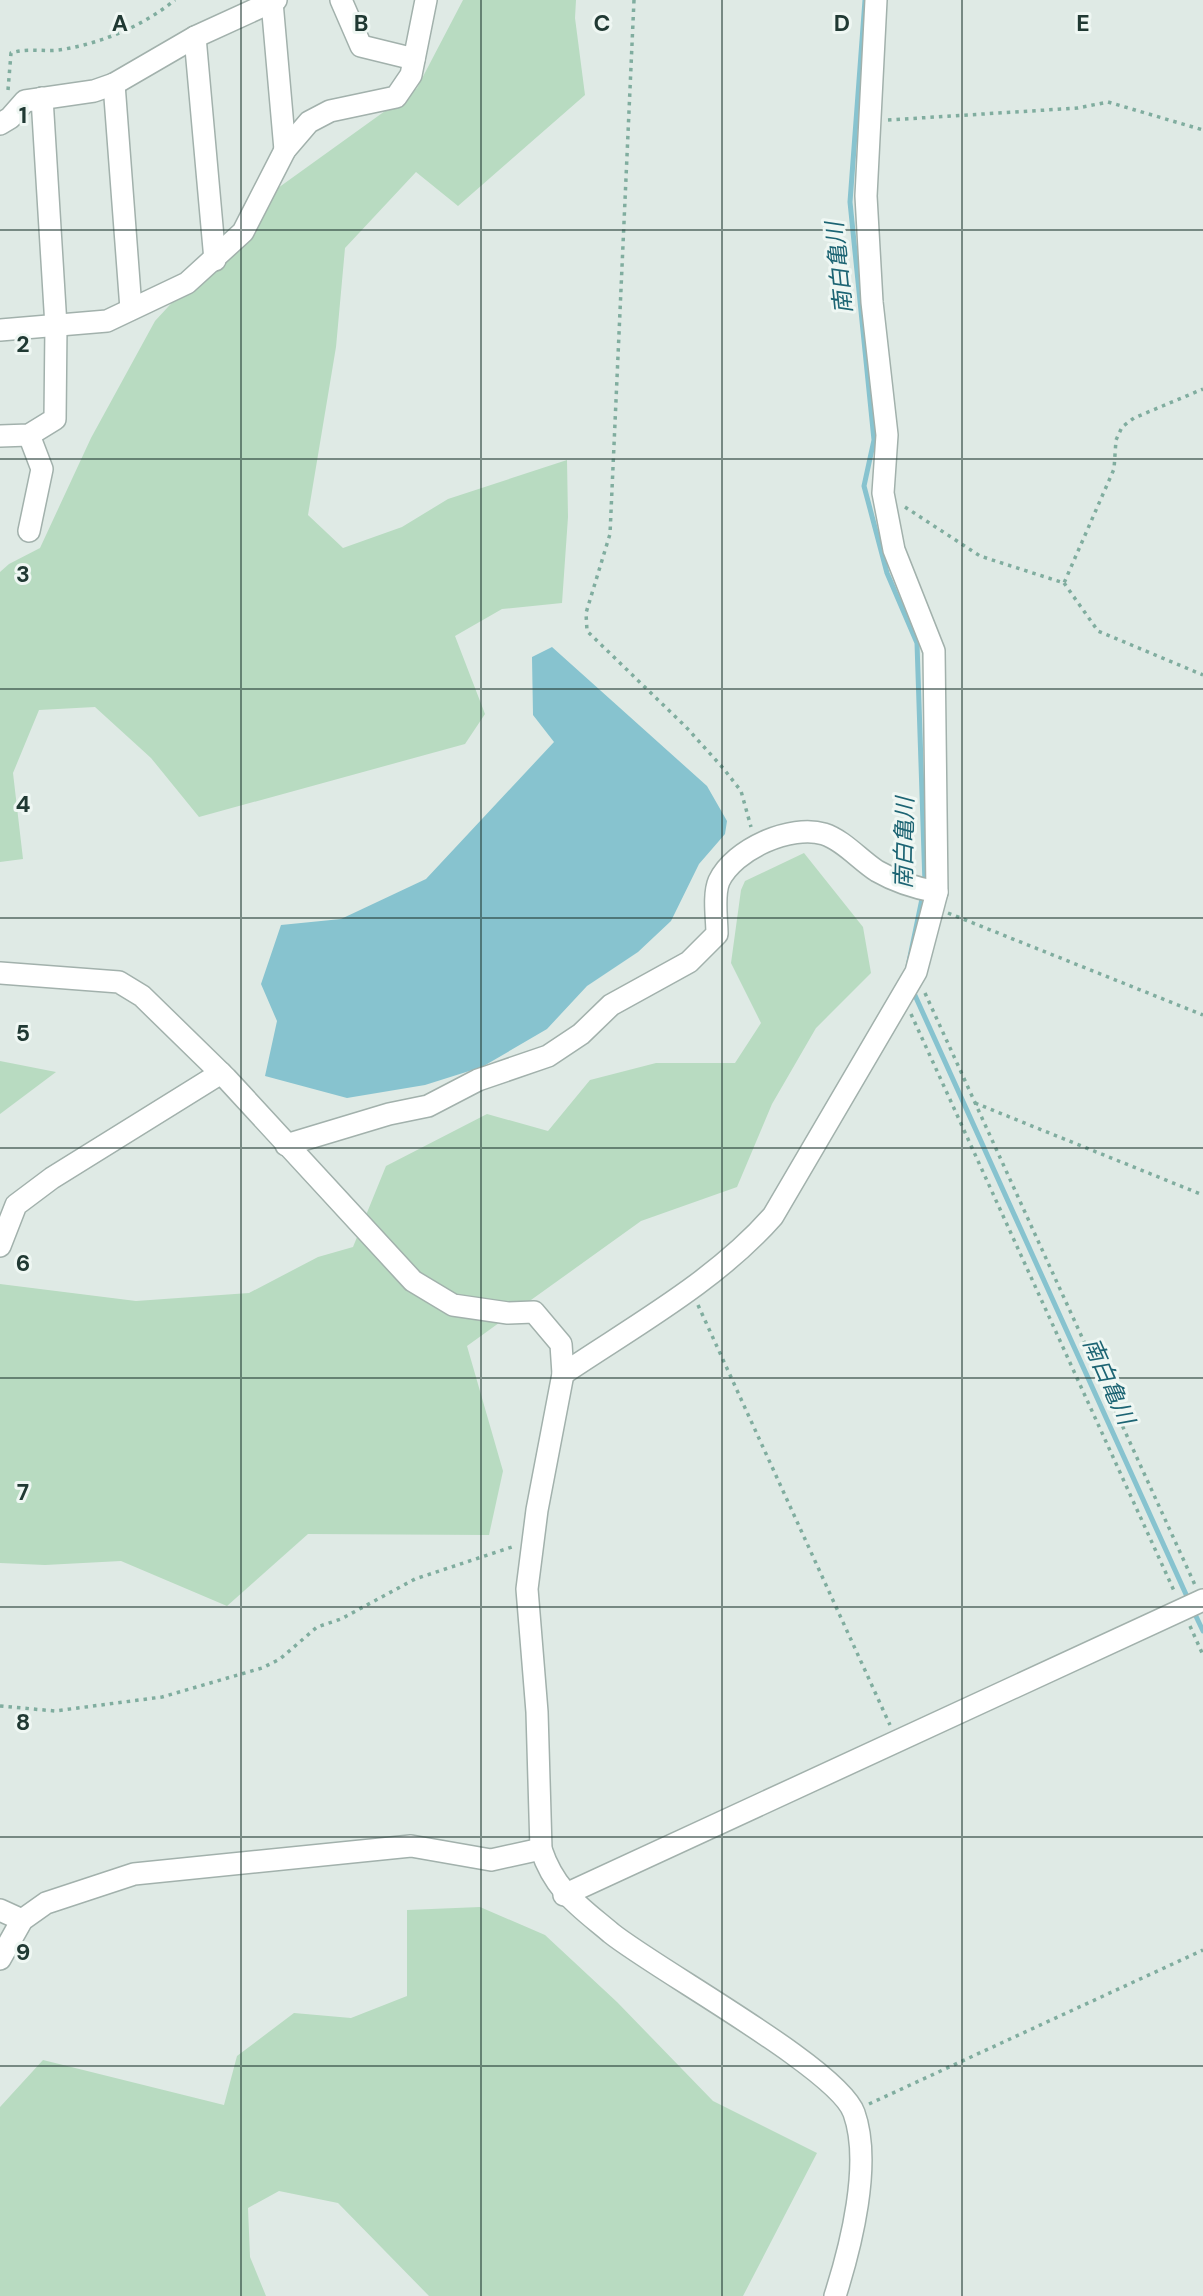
<svg xmlns="http://www.w3.org/2000/svg" width="1203" height="2296" font-family="'DM Sans','Noto Sans JP',sans-serif">
	<style>
		.green { fill: #b8dbc1 }
		.water { fill: #87c3cf }
		.lines { fill: none; stroke-linecap: round; stroke-linejoin: round }
		.stream { stroke: #87c3cf; stroke-width: 5 }
		.minor-casing { stroke: #a2b1ac; stroke-width: 24 }
		.path { stroke: #80ad9f; stroke-width: 3.5; stroke-dasharray: 3.5 5; stroke-linecap: butt }
		.minor { stroke: #fff; stroke-width: 21 }
		.grid { fill: none; stroke: #203933; stroke-width: 2; stroke-opacity: 0.55 }
		.labels { text-anchor: middle; dominant-baseline: central; stroke-width: 6; stroke-linejoin: round; paint-order: stroke }
		.water-label { font-size: 23px; font-style: italic; fill: #1c6473; stroke: #eff7f3 }
		.grid-label { font-size: 23px; text-anchor: middle; font-weight: bold; fill: #203933; stroke: #eff7f3; stroke-width: 6; stroke-linejoin: round; paint-order: stroke }
	</style>
	<rect width="100%" height="100%" fill="#dfeae5"/>
	<g class="green">
		<path d="M463,0H576L575,18L585,95L458,206L416,172L345,248L336,347L308,515L343,548L402,527L448,499L567,460L568,517L562,603L502,609L455,636L485,714L465,744L199,817L151,758L95,707L39,710L13,773L23,859L0,862V572L9,564L40,548L91,438L155,321L278,188L417,88Z"/>
		<path d="M804,853L863,927L871,973L816,1028L772,1104L737,1187L641,1221L467,1346L503,1471L489,1535L308,1534L227,1606L121,1561L45,1565L0,1563V1284L136,1301L249,1293L318,1257L353,1247L386,1166L487,1114L548,1131L590,1080L656,1063H735L761,1023L731,963L741,890L745,881Z"/>
		<path d="M0,1061L56,1072L0,1114Z"/>
		<path d="M480,1907L545,1935L617,2002L713,2101L817,2153L743,2296H429L338,2203L279,2191L248,2208L250,2257L266,2296H0V2107L43,2060L224,2105L237,2056L294,2013L351,2018L407,1996V1910Z"/>
	</g>
	<path class="water" d="M552,647L707,786L727,821L725,834L699,864L671,921L638,952L587,986L547,1029L482,1067L425,1085L347,1098L265,1076L277,1021L261,984L281,925L341,919L426,879L554,742L533,715L532,657Z"/>
	<g class="lines">
		<g class="stream">
			<path d="M865,0L850,202L874,440L864,486L887,573L917,643L925,884"/>
			<path d="M906,976L923,894"/>
			<path d="M913,991L1189,1601"/>
			<path d="M1193,1610L1203,1631"/>
		</g>
		<g class="minor-casing">
			<g id="minor">
				<path d="M341,0L361,46L414,59"/>
				<path d="M272,2L285,150"/>
				<path d="M195,37L215,260"/>
				<path d="M114,84L131,309"/>
				<path d="M0,124L10,118L25,101L94,91L114,84L195,37L276,0"/>
				<path d="M0,330L107,321L187,283L243,232L285,150L309,122L330,111L396,97L411,75L426,0"/>
				<path d="M29,435L42,469L29,531"/>
				<path d="M0,436L29,435L55,419L56,326L42,98"/>
				<path d="M0,973L119,982L142,996L226,1078L413,1281L453,1305L508,1313L534,1312L561,1344L563,1374L537,1510L527,1589L537,1712L541,1849C555,1891 579,1906 611,1933C657,1970 839,2069 854,2113C872,2163 851,2246 835,2296"/>
				<path d="M286,1145L389,1114L428,1106L478,1080L548,1056L581,1034L611,1005L689,962L717,934C717,919 713,895 719,881C734,849 791,824 824,834C843,840 860,860 877,871C896,882 915,888 937,892"/>
				<path d="M0,1246L16,1205L52,1178L221,1073"/>
				<path d="M563,1374C634,1326 716,1281 773,1216L916,972L937,892L934,651L894,550L883,493L887,435L872,302L866,196L876,0"/>
				<path d="M564,1895L1203,1600"/>
				<path d="M0,1910L22,1920"/>
				<path d="M0,1959L22,1920L46,1903L134,1874L411,1846L491,1860L541,1849"/>
			</g>
		</g>
		<g class="path">
			<path d="M634,0L610,534L586,613L587,631L686,727L723,768L741,791L751,827"/>
			<path d="M8,90L11,53C31,47 46,53 65,49C105,42 144,25 175,0"/>
			<path d="M888,120L1078,108L1108,102L1203,130"/>
			<path d="M905,507L980,556L1064,583L1114,469L1116,440L1122,427L1134,418L1203,389"/>
			<path d="M1064,583L1098,631L1203,675"/>
			<path d="M948,913L1203,1015"/>
			<path d="M925,993L1195,1585"/>
			<path d="M911,1014L1175,1593"/>
			<path d="M975,1103L1203,1195"/>
			<path d="M698,1305L890,1725"/>
			<path d="M1190,1626L1203,1655"/>
			<path d="M0,1706L55,1711L162,1697L262,1668L280,1659L317,1627L341,1619L415,1579L515,1546"/>
			<path d="M869,2104L1203,1950"/>
		</g>
		<use href="#minor" class="minor"/>
	</g>
	<path class="grid" d="M241,0V2296M481,0V2296M722,0V2296M962,0V2296M0,230H1203M0,459H1203M0,689H1203M0,918H1203M0,1148H1203M0,1378H1203M0,1607H1203M0,1837H1203M0,2066H1203"/>
	<g class="labels">
		<g class="water-label">
			<text transform="translate(839 268) rotate(-96)">南白亀川</text>
			<text transform="translate(904 843) rotate(-89)">南白亀川</text>
			<text transform="translate(1109 1381) rotate(66)">南白亀川</text>
		</g>
	</g>
	<g class="grid-label">
		<text x="120" y="31">A</text>
		<text x="361" y="31">B</text>
		<text x="602" y="31">C</text>
		<text x="842" y="31">D</text>
		<text x="1083" y="31">E</text>
		<text x="23" y="123">1</text>
		<text x="23" y="352">2</text>
		<text x="23" y="582">3</text>
		<text x="23" y="812">4</text>
		<text x="23" y="1041">5</text>
		<text x="23" y="1271">6</text>
		<text x="23" y="1500">7</text>
		<text x="23" y="1730">8</text>
		<text x="23" y="1960">9</text>
	</g>
</svg>
